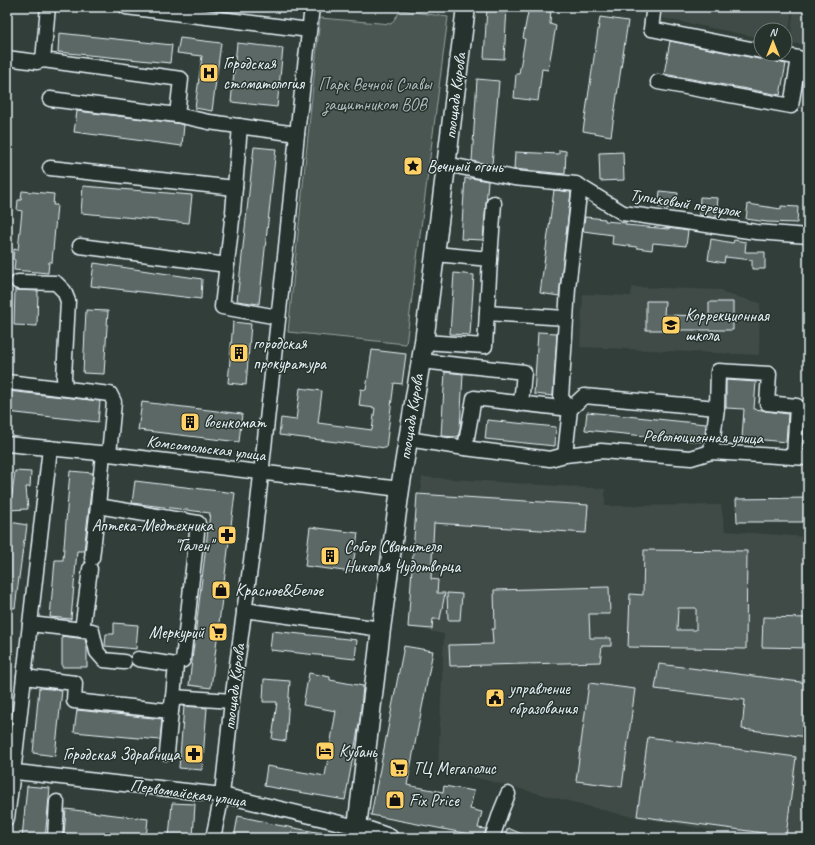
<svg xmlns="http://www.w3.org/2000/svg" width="815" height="845" font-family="Caveat,sans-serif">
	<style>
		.built { fill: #3f4b46 }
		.green { fill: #495651; stroke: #98a4a4 }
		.building { fill: #5c6865; stroke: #e8f1f8; fill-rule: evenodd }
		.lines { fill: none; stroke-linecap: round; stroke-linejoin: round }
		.minor-casing { stroke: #e8f1f8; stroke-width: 17 }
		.major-casing { stroke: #e8f1f8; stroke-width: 21 }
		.minor { stroke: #26332d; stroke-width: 14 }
		.major { stroke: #26332d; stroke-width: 18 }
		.labels { text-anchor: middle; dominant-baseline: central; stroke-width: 3; stroke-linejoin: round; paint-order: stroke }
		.poi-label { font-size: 17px; fill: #e8f1f8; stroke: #26332d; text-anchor: start }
		.park-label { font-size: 17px; fill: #b0bbbe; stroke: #26332d }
		.street-label { font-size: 17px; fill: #e8f1f8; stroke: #26332d }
	</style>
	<rect width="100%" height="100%" fill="#323e39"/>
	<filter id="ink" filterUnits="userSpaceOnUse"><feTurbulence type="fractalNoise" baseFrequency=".025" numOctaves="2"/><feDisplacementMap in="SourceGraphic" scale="8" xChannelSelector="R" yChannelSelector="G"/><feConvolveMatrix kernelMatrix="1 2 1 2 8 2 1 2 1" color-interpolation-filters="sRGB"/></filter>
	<g filter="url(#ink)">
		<g class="built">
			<path d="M663,7H792L788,43H785V30H761V38L662,18Z"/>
			<path d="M794,7H808V45L790,43Z"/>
			<path d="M632,287L722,290L723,293L760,303L759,355L580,347L583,294L631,296Z"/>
			<path d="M422,477L605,489V506L721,505L725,531L808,537V838H755L619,814L438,768L444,634L408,627Z"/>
		</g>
		<path class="green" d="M401,10L448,17L406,344L288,332L320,18L391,24Z"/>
		<g class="building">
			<path d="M487,7H507L504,59L484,58Z"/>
			<path d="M529,7H551L550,24L556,26L548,70L542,69L538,101L514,98L516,74H519L525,39L523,38Z"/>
			<path d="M600,17L628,21L611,136L583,131Z"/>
			<path d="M59,33L172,45L170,63L58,52Z"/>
			<path d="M180,38L221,43L212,111L195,108L202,56L177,53Z"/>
			<path d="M670,41L759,59L765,58L773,60L777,62L786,64L780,95L664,74Z"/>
			<path d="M237,43L283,48L277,107L231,102Z"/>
			<path d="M477,79L499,81L492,165L472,161Z"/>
			<path d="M77,111L176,123L184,125L182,146L74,132Z"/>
			<path d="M254,147L276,149L259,304L237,301Z"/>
			<path d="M559,150L566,151L565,174L514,169L515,152L559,154Z"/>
			<path d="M623,152L624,180L600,181L599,153Z"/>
			<path d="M465,178L471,179V178L488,181L483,240L461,239Z"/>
			<path d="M83,186L192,195L189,223L81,213Z"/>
			<path d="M554,190L571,192L559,296L540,293Z"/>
			<path d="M22,191L54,194L53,205H57L52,262H49L48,273L14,270L15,260L13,259L14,249L18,250L22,211L17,210L18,200H21Z"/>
			<path d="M660,191L678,193L675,209L658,207Z"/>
			<path d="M700,197L718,198L716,218L699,215Z"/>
			<path d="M748,204L781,209V206L798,207L797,223L767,222L746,219Z"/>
			<path d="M585,217L605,219V221L626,223V225L668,229V228L688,231L686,246L653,243L652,250L637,248V247L612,244L613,235L583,231Z"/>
			<path d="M711,239L733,243L734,240L746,242L745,252H765V269H752V260L725,257L724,263L708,260Z"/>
			<path d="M94,263L202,279L201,299L91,286Z"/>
			<path d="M454,273L474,275L470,335L450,334Z"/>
			<path d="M15,290L38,291L37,326L14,325Z"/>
			<path d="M646,301H665L664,315L709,316V302H733V330H646Z"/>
			<path d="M86,310L108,311L104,374L83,373Z"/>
			<path d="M233,322L251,324L246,385L228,383Z"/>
			<path d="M538,332L557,333L553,396L534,394Z"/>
			<path d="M372,350L406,354L402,384L394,383L386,448L279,435L281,418L296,420L300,388L322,391L318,423L372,430L375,408L359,406L361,389L366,390Z"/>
			<path d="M445,372L463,374L460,429L458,437L441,436Z"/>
			<path d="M726,380L756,382L754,409L762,410L766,411L788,414L786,442L742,438L744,409L726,408Z"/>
			<path d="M7,391L100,401L98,422L7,412Z"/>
			<path d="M142,402L242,414L239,442L138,430Z"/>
			<path d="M587,412L706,424L704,442L585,430Z"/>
			<path d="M487,420L556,427L555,446L485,439Z"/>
			<path d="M15,471L31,472L30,487H26L28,509L8,510L7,495H12Z"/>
			<path d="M70,471L93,473L84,551H77L71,619L50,617L55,560H63Z"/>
			<path d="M135,481L235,493L211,688L189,685L210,513L132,503Z"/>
			<path d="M417,494L588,505L586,533L434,523L431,579L438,580L437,593H445L440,619H433L432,629L408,627Z"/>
			<path d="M808,498V522H737L736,499Z"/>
			<path d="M10,522L27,525L25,541L24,540L15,608L7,607V544Z"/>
			<path d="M310,527L358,533L352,572L305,566Z"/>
			<path d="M644,550L747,551L746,649L628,647L630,594L643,595ZM678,608H696V630H677Z"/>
			<path d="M609,587L610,614H589L590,638H611V646H602L600,662L450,666L449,645L493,644L492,629H495L494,590Z"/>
			<path d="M447,593L462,594L460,620H448Z"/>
			<path d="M763,617L808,618V648L762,647Z"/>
			<path d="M114,623L138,625L136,649L105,646L106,634H114Z"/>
			<path d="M272,631L357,640L355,659L270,650Z"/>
			<path d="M62,636L85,639L87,648V667H62Z"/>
			<path d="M404,646L433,651L407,785L443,792L444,786L474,791L470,809L482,812L478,828L486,829L484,837L371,815Z"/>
			<path d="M659,664L808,683V737L742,729L745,700L655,689Z"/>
			<path d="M309,673L330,677V680L363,686L360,719L345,800L264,786L267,766L325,776L336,711L303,705Z"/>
			<path d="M264,679L290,681L286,741L272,739L277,702H263Z"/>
			<path d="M589,683L635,689L622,787L576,781Z"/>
			<path d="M39,688L62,690L55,756L33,753Z"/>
			<path d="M184,706L207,708L202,770L179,768Z"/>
			<path d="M77,710L162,719L160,740L74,732Z"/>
			<path d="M648,737L796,757L786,836L637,816Z"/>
			<path d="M27,786L50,788L45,838H22Z"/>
			<path d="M172,803L195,804L193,838H169Z"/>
			<path d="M66,809L148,819L146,838H85L64,836Z"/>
			<path d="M238,816L266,822V823L322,833L321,838H234Z"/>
			<path d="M508,828L531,838H503Z"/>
		</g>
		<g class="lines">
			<g class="minor-casing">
				<g id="minor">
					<path d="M48,7L43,60L181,79L177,115"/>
					<path d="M126,7L309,30"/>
					<path d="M652,7L653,13L651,29L761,51"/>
					<path d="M14,59L37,62L43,60"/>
					<path d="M658,82L791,106L799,58L779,54"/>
					<path d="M50,99L177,115L209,122L297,134"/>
					<path d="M446,164L514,178L576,184L623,213L756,232L808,236"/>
					<path d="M50,168L235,188"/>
					<path d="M233,212L240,126"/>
					<path d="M232,220L222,307L278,317"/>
					<path d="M80,246L227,265"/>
					<path d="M490,259L494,203"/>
					<path d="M18,282L56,283L64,291L68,301L64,377L65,388"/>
					<path d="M487,313L566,318"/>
					<path d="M424,342L485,346L490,259L435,254"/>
					<path d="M421,361L524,372L521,404"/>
					<path d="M7,382L110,394L114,402L109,454"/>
					<path d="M408,439L465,448L550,459L565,455L601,451L691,458L711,452L808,458"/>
					<path d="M7,444L109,454L400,489"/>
					<path d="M465,448L474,398L570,409L584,396L717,408"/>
					<path d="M711,452L717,408L718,371L769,374L767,403L797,406L794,457"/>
					<path d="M103,453L98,506L198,523L183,660"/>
					<path d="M565,455L570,409L561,398L568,288L580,186"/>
					<path d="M92,558L98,506"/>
					<path d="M244,610L381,629"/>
					<path d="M30,624L92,631L97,652L104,660L124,662"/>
					<path d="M82,630L90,569"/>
					<path d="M138,659L176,665L173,697"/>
					<path d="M24,677L75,683L74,701L171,711L173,697L232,701"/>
					<path d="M167,753L171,711"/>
					<path d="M7,771L222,795L357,827L355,838"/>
					<path d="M7,818L15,756L50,448"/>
					<path d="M55,838L57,802"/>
					<path d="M213,838L222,795L232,701L254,539L286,247L297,134L312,7"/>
					<path d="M492,838L501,811L508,794"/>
				</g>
			</g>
			<g class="major-casing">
				<path id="major" d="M389,838L357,827L381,629L400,489L424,342L466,7"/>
			</g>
			<use href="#minor" class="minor"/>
			<use href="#major" class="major"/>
		</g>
	</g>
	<defs>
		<g id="hospital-square" transform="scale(1)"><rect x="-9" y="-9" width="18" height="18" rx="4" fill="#ffd166" stroke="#26332d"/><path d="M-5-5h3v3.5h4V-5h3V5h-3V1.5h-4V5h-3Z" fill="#111"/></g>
		<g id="sight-square" transform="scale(1)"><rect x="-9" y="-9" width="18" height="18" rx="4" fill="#ffd166" stroke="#26332d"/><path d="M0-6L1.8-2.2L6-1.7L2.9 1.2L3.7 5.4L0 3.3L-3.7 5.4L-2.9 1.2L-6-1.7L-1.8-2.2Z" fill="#111"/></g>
		<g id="school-square" transform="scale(1)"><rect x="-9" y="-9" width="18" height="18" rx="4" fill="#ffd166" stroke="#26332d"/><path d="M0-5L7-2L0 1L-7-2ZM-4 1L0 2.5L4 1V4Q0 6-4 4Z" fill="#111"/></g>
		<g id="building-square" transform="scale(1)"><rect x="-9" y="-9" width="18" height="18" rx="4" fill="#ffd166" stroke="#26332d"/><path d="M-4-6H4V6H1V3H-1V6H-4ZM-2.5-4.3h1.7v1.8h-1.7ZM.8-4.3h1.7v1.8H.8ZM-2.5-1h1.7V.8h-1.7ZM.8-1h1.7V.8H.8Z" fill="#111"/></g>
		<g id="pharmacy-square" transform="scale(1)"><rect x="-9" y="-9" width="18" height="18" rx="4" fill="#ffd166" stroke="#26332d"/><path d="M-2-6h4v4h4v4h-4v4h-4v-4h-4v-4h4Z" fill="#111"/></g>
		<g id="shop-square" transform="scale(1)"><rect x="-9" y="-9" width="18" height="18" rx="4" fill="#ffd166" stroke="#26332d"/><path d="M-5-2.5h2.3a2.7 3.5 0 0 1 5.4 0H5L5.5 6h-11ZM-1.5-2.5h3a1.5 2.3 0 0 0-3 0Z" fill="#111"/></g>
		<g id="supermarket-square" transform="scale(1)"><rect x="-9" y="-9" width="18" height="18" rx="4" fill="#ffd166" stroke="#26332d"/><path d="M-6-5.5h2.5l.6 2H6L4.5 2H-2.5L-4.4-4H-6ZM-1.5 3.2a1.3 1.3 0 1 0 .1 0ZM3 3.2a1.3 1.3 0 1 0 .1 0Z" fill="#111"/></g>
		<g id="civic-square" transform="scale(1)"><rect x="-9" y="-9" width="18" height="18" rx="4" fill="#ffd166" stroke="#26332d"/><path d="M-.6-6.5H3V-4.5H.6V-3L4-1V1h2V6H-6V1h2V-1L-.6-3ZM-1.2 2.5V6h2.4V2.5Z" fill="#111"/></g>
		<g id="hotel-square" transform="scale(1)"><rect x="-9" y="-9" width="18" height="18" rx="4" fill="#ffd166" stroke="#26332d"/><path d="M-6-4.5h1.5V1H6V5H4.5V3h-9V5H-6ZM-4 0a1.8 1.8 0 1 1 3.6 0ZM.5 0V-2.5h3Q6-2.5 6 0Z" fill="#111"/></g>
	</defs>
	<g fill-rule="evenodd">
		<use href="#hospital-square" x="209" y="73"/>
		<use href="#sight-square" x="413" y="166"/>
		<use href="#school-square" x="671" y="325"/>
		<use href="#building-square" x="239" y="353"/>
		<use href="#building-square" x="190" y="422"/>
		<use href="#pharmacy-square" x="227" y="535"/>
		<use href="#building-square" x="330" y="556"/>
		<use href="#shop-square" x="221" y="590"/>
		<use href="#supermarket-square" x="218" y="632"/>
		<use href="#civic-square" x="495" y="698"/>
		<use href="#hotel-square" x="325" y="751"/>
		<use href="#pharmacy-square" x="194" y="754"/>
		<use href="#supermarket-square" x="399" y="768"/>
		<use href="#shop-square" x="395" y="800"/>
	</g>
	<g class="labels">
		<g class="poi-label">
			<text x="223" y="63">Городская<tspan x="223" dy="20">стоматология</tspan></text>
			<text x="427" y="166">Вечный огонь</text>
			<text x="685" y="315">Коррекционная<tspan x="685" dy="20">школа</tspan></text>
			<text x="253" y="343">городская<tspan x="253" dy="20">прокуратура</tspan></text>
			<text x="204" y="422">военкомат</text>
			<text x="213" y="525" text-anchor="end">Аптека-Медтехника<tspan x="213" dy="20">"Гален"</tspan></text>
			<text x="344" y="546">Собор Святителя<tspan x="344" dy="20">Николая Чудотворца</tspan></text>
			<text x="235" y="590">Красное&amp;Белое</text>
			<text x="204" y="632" text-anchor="end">Меркурий</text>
			<text x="509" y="688">управление<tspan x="509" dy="20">образования</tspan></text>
			<text x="339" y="751">Кубань</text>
			<text x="180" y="754" text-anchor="end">Городская Здравница</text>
			<text x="413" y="768">ТЦ Мегаполис</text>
			<text x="409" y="800">Fix Price</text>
		</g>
		<g class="park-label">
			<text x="375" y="84">Парк Вечной Славы<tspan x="375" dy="20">защитником ВОВ</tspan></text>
		</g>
		<g class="street-label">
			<text transform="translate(455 96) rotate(-83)">площадь Кирова</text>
			<text transform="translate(685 203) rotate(9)">Тупиковый переулок</text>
			<text transform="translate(411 417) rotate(-81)">площадь Кирова</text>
			<text transform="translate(703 437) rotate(1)">Революционная улица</text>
			<text transform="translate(206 448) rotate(7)">Комсомольская улица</text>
			<text transform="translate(234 687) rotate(-83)">площадь Кирова</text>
			<text transform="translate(188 793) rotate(8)">Первомайская улица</text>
		</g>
	</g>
	<rect width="815" height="845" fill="none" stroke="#26332d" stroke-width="24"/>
	<rect x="12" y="12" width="791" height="821" fill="none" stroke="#e8f1f8" stroke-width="1.5" filter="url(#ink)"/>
	<g transform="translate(773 42)"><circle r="19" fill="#26332d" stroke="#747f7e"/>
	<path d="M0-3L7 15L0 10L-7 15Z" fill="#ffd166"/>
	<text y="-6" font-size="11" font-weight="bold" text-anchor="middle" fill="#e8f1f8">N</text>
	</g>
</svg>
